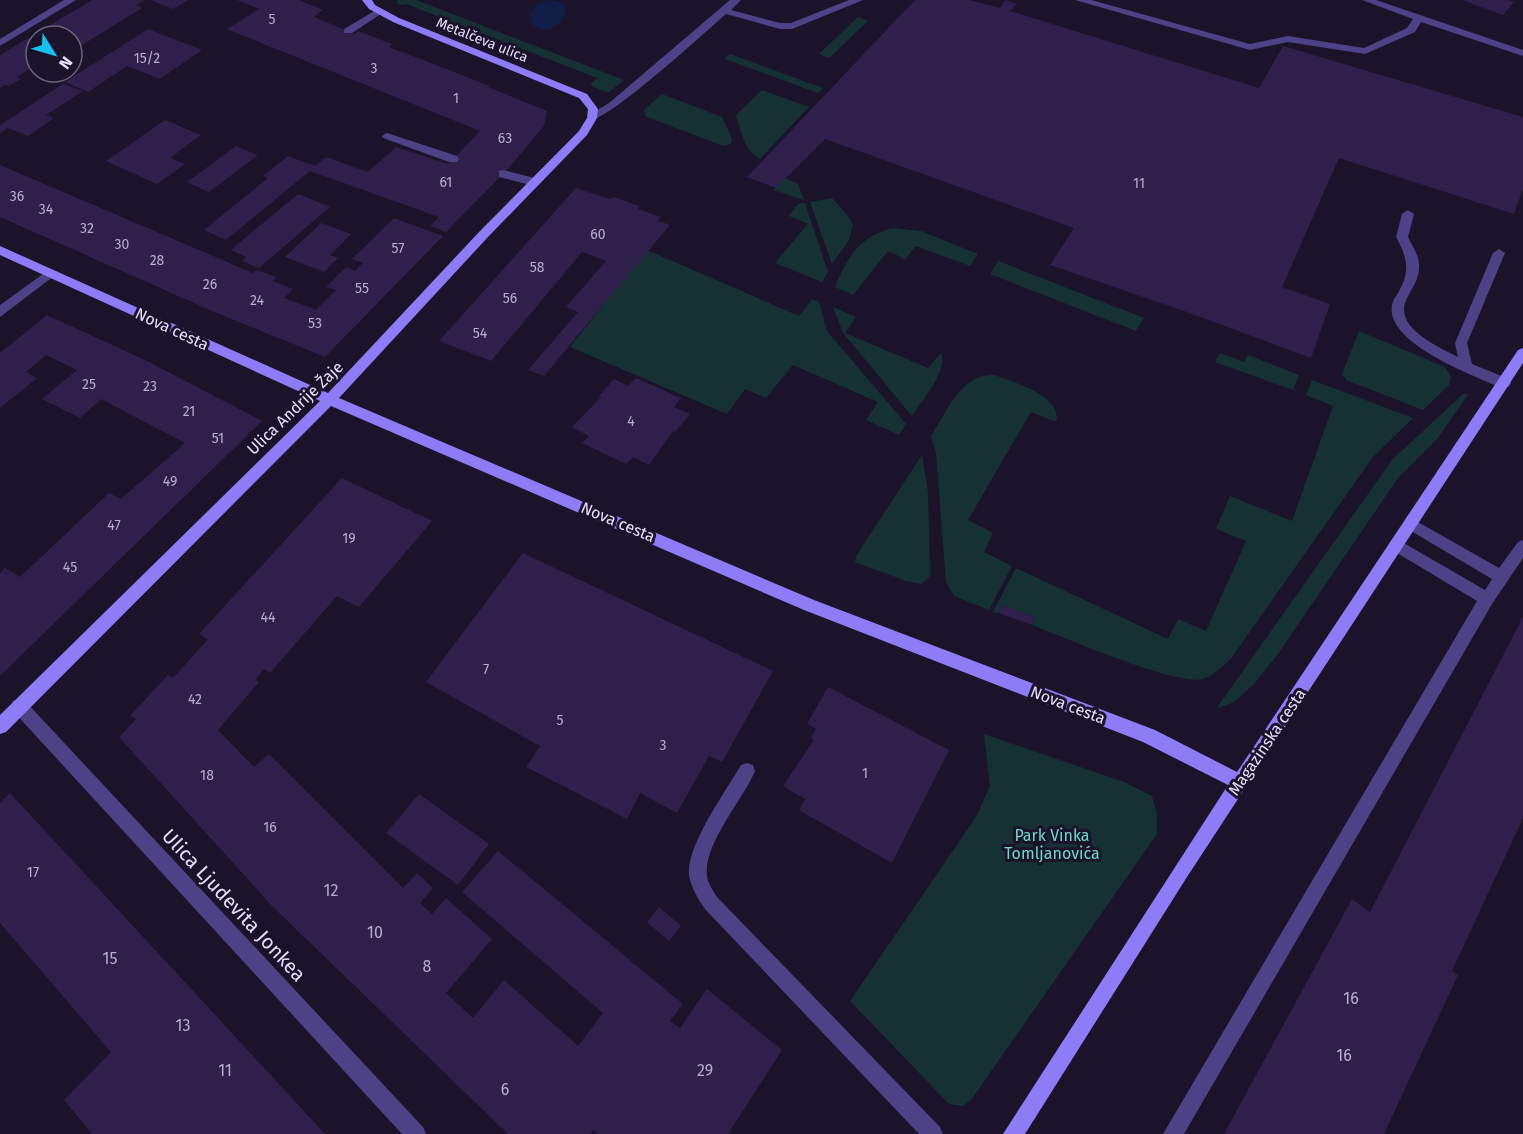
<svg xmlns="http://www.w3.org/2000/svg" width="1523" height="1134" font-family="'Fira Sans',sans-serif">
	<style>
		.green { fill: #163134 }
		.water { fill: #0f1d47 }
		.building { fill: #2e204a }
		.lines { fill: none; stroke-linecap: round; stroke-linejoin: round }
		.lane { fill: #4d4285; fill-rule: evenodd }
		.street { fill: #4d4285; fill-rule: evenodd }
		.secondary { fill: #8e7cf6; fill-rule: evenodd }
		.labels { text-anchor: middle; dominant-baseline: central; stroke-width: 6; stroke-linejoin: round; paint-order: stroke }
		.number-label { font-size: 14px; fill: #b8aed0 }
		.far-street-label { font-size: 14px; fill: #e6defd; stroke: #1a132a }
		.street-label { font-size: 16px; fill: #e6defd; stroke: #1a132a }
		.park-label { font-size: 16px; fill: #6ed9cb; stroke: #1a132a }
		.near-number-label { font-size: 16px; fill: #b8aed0 }
		.near-street-label { font-size: 20px; fill: #e6defd; stroke: #1a132a }
	</style>
	<rect width="100%" height="100%" fill="#1a132a"/>
	<g class="green">
		<path d="M398,0H416L624,80L608,93L590,85L597,78L406,4L400,5L397,3Z"/>
		<path d="M858,17L868,21L829,58L819,54Z"/>
		<path d="M730,54L823,88L818,93L725,59Z"/>
		<path d="M762,90L809,107L760,159C744,151 741,130 736,115Z"/>
		<path d="M662,94L722,117L732,139L731,144L723,146L645,116L644,110Z"/>
		<path d="M785,178L798,184L804,200L773,190Z"/>
		<path d="M832,198L848,216L853,225L849,240L832,264L810,202Z"/>
		<path d="M805,203L828,272L822,282L775,263L808,224L789,216L798,204Z"/>
		<path d="M893,228L921,231L978,254L970,266L916,246L905,259L888,251L853,295L835,287C847,257 860,236 893,228Z"/>
		<path d="M647,250L799,316L812,299L819,302L827,331L906,424L899,435L866,420L878,402L793,365L766,398L745,389L727,414L570,347Z"/>
		<path d="M998,261L1144,318L1136,331L990,274Z"/>
		<path d="M833,307L856,317L845,333L928,368L941,353C949,369 921,402 912,416L843,333Z"/>
		<path d="M1359,331L1445,367L1451,377L1449,385L1423,410L1346,380L1342,374Z"/>
		<path d="M1220,353L1244,362L1248,355L1299,375L1293,390L1215,362Z"/>
		<path d="M994,375C1014,382 1063,396 1056,422L1031,412L968,520L993,533L984,552L1012,566L989,610L954,596L946,582L936,453L931,436C947,412 961,373 994,375Z"/>
		<path d="M1312,380L1413,418L1373,457L1232,657C1224,665 1214,676 1203,679C1173,685 1066,638 1032,625L1035,617L1002,605L999,613L993,612L1016,568L1168,639L1178,619L1206,631L1246,541L1216,529L1230,496L1292,521L1333,406L1306,395Z"/>
		<path d="M1464,393L1468,395L1437,439L1398,478L1278,654L1254,684L1234,702L1216,709L1392,460Z"/>
		<path d="M922,455L928,492L930,569V576L922,584L906,581L855,562L856,556Z"/>
		<path d="M984,734L1124,782L1152,796L1157,814V834L971,1100L963,1106L949,1104L850,1001L976,817L990,786Z"/>
	</g>
	<path class="water" d="M549,0C587,0 550,49 530,21C529,10 538,2 549,0Z"/>
	<g class="building">
		<path d="M92,0H145L136,5L142,8L74,50L72,49V36H36V68L33,67L17,77L21,79L9,86L5,85L0,88V55Z"/>
		<path d="M150,0H188L173,9Z"/>
		<path d="M237,0H299L323,10L314,17L355,34L358,31L392,44L389,47L490,86L488,87L547,111L544,126L506,171L446,232L430,226L439,217L310,171L226,240L204,230L268,178L263,176L288,156L315,166L326,157L368,172L396,147L448,164L480,131L227,29L259,9Z"/>
		<path d="M915,0H969L1000,8L1005,0L1017,4L1010,11L1259,88L1283,46L1523,117V189L1514,214L1339,158L1282,287L1330,304L1311,358L1184,311L1050,265L1074,228L825,139L776,188L747,177Z"/>
		<path d="M1462,0H1507L1514,2L1503,15Z"/>
		<path d="M148,29L202,50L160,79L127,66L88,92L65,82Z"/>
		<path d="M63,84L83,91L46,115L54,118L28,136L8,128L0,133V125Z"/>
		<path d="M165,120L201,135L170,158L185,164L157,184L106,161Z"/>
		<path d="M236,146L258,155L209,192L187,182Z"/>
		<path d="M0,165L253,273L257,270L277,277L273,281L293,289L284,298L316,310L336,290L326,287L346,267L355,271L363,263L352,259L394,218L443,236L325,357L212,311L0,217Z"/>
		<path d="M576,188L610,199L613,197L640,206L638,209L661,217L658,221L670,225L544,376L528,370L578,312L566,307L606,261L582,252L491,361L439,341Z"/>
		<path d="M298,194L330,207L259,268L242,261L246,257L231,250Z"/>
		<path d="M321,223L351,234L330,255L338,258L324,272L285,257Z"/>
		<path d="M47,315L147,361L262,421L0,676V573L5,568L20,577L109,493L121,499L185,443L101,399L80,418L42,399L77,370L46,355L26,372L37,378L0,408V353Z"/>
		<path d="M636,378L681,398L674,407L690,414L675,432L673,431L649,465L633,457L626,464L582,443L589,436L572,427L601,397L599,396L614,379L628,386Z"/>
		<path d="M342,478L432,521L359,607L337,596L270,673L264,669L255,680L259,682L218,730L254,767L269,754L403,888L417,873L433,888L420,903L432,914L446,898L492,939L446,993L473,1018L504,980L578,1046L603,1013L462,892L498,851L683,1004L670,1021L680,1028L707,989L782,1050L728,1134H598L593,1130L590,1134H508L272,906L119,737L136,719L130,716L168,675L173,678L208,639L199,634Z"/>
		<path d="M523,553L773,671L722,762L709,756L677,813L640,793L627,819L526,767L540,746L426,682Z"/>
		<path d="M1002,605L1035,617L1032,625L999,613Z"/>
		<path d="M1523,617V818L1452,971L1458,975L1384,1134H1224L1352,899L1370,912Z"/>
		<path d="M828,687L949,750L892,863L799,810L805,799L783,786L814,740L811,738L816,729L807,724Z"/>
		<path d="M10,793L183,980L325,1134H92L64,1100L111,1052L0,923V803Z"/>
		<path d="M419,794L489,844L458,885L386,833Z"/>
		<path d="M659,907L681,926L669,941L647,922Z"/>
	</g>
	<g class="lines">
		<g class="lane">
			<path d="M730,0H741L731,10L780,23H791L849,0H863L792,29H780L726,14C706,31 606,124 588,120V116L609,103Z"/>
			<path d="M1075,0H1091L1250,44L1288,36L1364,48L1407,28L1413,19L1362,0H1376L1523,50V56L1421,22L1415,32L1365,54L1288,42L1250,50Z"/>
			<path d="M376,10L384,12L352,33H344V29Z"/>
			<path d="M387,133L457,156L459,159L457,162H449L383,138L382,136Z"/>
			<path d="M503,170L538,179L540,182L534,186L499,177V171Z"/>
			<path d="M1408,210L1414,214L1408,237C1413,247 1420,257 1419,268C1419,282 1409,291 1405,303C1397,329 1439,347 1458,357L1455,343L1493,253L1499,249L1505,253L1467,343L1472,364L1509,379L1511,383L1509,387H1499C1472,375 1385,343 1392,305C1393,299 1398,294 1400,289C1411,270 1406,255 1396,237L1402,214Z"/>
			<path d="M1411,518L1499,568L1518,542L1523,540V558L1492,604L1184,1134H1163L1477,601L1392,550L1390,546L1392,542L1397,540L1402,542L1485,590L1492,579L1406,528L1404,524L1406,520Z"/>
			<path d="M747,763L753,765L755,771C743,800 703,844 707,876C708,884 713,890 717,897L940,1127L943,1134H919L705,909C698,899 691,887 689,875C686,846 726,791 741,765Z"/>
		</g>
		<g class="street">
			<path d="M64,0H76L0,46V39Z"/>
			<path d="M50,269L54,270V276L0,317V305Z"/>
			<path d="M19,698L25,701L423,1127L426,1134H402L13,711L11,706L13,701Z"/>
		</g>
		<path class="secondary" d="M362,0H372L375,5L399,18L587,94L598,109L597,118L587,135L488,237L339,398L814,600L1155,730L1237,772L1518,350L1523,348V363L1187,877L1025,1134H1003L1228,785L1143,742L804,610L331,406L6,732L0,734V715L320,401L0,255V246L328,393L480,231L579,131L587,118L588,109L579,98L393,22L369,9Z"/>
	</g>
	<g class="labels">
		<g class="number-label">
			<text x="272" y="19">5</text>
			<text x="147" y="58">15/2</text>
			<text x="374" y="68">3</text>
			<text x="456" y="98">1</text>
			<text x="505" y="138">63</text>
			<text x="446" y="182">61</text>
			<text x="1139" y="183">11</text>
			<text x="17" y="196">36</text>
			<text x="46" y="209">34</text>
			<text x="87" y="228">32</text>
			<text x="598" y="234">60</text>
			<text x="122" y="244">30</text>
			<text x="398" y="248">57</text>
			<text x="157" y="260">28</text>
			<text x="537" y="267">58</text>
			<text x="210" y="284">26</text>
			<text x="362" y="288">55</text>
			<text x="510" y="298">56</text>
			<text x="257" y="300">24</text>
			<text x="315" y="323">53</text>
			<text x="480" y="333">54</text>
			<text x="89" y="384">25</text>
			<text x="150" y="386">23</text>
			<text x="189" y="411">21</text>
			<text x="631" y="421">4</text>
			<text x="218" y="438">51</text>
			<text x="170" y="481">49</text>
			<text x="114" y="525">47</text>
			<text x="349" y="538">19</text>
			<text x="70" y="567">45</text>
			<text x="268" y="617">44</text>
			<text x="486" y="669">7</text>
			<text x="195" y="699">42</text>
			<text x="560" y="720">5</text>
			<text x="663" y="745">3</text>
			<text x="865" y="773">1</text>
			<text x="207" y="775">18</text>
			<text x="270" y="827">16</text>
			<text x="33" y="872">17</text>
		</g>
		<g class="far-street-label">
			<text transform="translate(482 40) rotate(22)">Metalčeva ulica</text>
		</g>
		<g class="street-label">
			<text transform="translate(172 329) rotate(25)">Nova cesta</text>
			<text transform="translate(295 408) rotate(-44)">Ulica Andrije Žaje</text>
			<text transform="translate(618 522) rotate(23)">Nova cesta</text>
			<text transform="translate(1068 705) rotate(21)">Nova cesta</text>
			<text transform="translate(1267 742) rotate(-56)">Magazinska cesta</text>
		</g>
		<g class="park-label">
			<text x="1052" y="835">Park Vinka<tspan x="1052" dy="18">Tomljanovića</tspan></text>
		</g>
		<g class="near-number-label">
			<text x="331" y="890">12</text>
			<text x="375" y="932">10</text>
			<text x="110" y="958">15</text>
			<text x="427" y="966">8</text>
			<text x="1351" y="998">16</text>
			<text x="183" y="1025">13</text>
			<text x="1344" y="1055">16</text>
			<text x="225" y="1070">11</text>
			<text x="705" y="1070">29</text>
			<text x="505" y="1089">6</text>
		</g>
		<g class="near-street-label">
			<text transform="translate(234 905) rotate(47)">Ulica Ljudevita Jonkea</text>
		</g>
	</g>
	<g transform="translate(54 54) rotate(127)"><circle r="28" fill="#1a132a" stroke="#6c647e" stroke-width="1.5"/>
	<path d="M0-4.5L10 22L0 15L-10 22Z" fill="#19bfee"/>
	<text y="-9" font-size="16" font-weight="bold" text-anchor="middle" fill="#e6defd">N</text>
	</g>
</svg>
